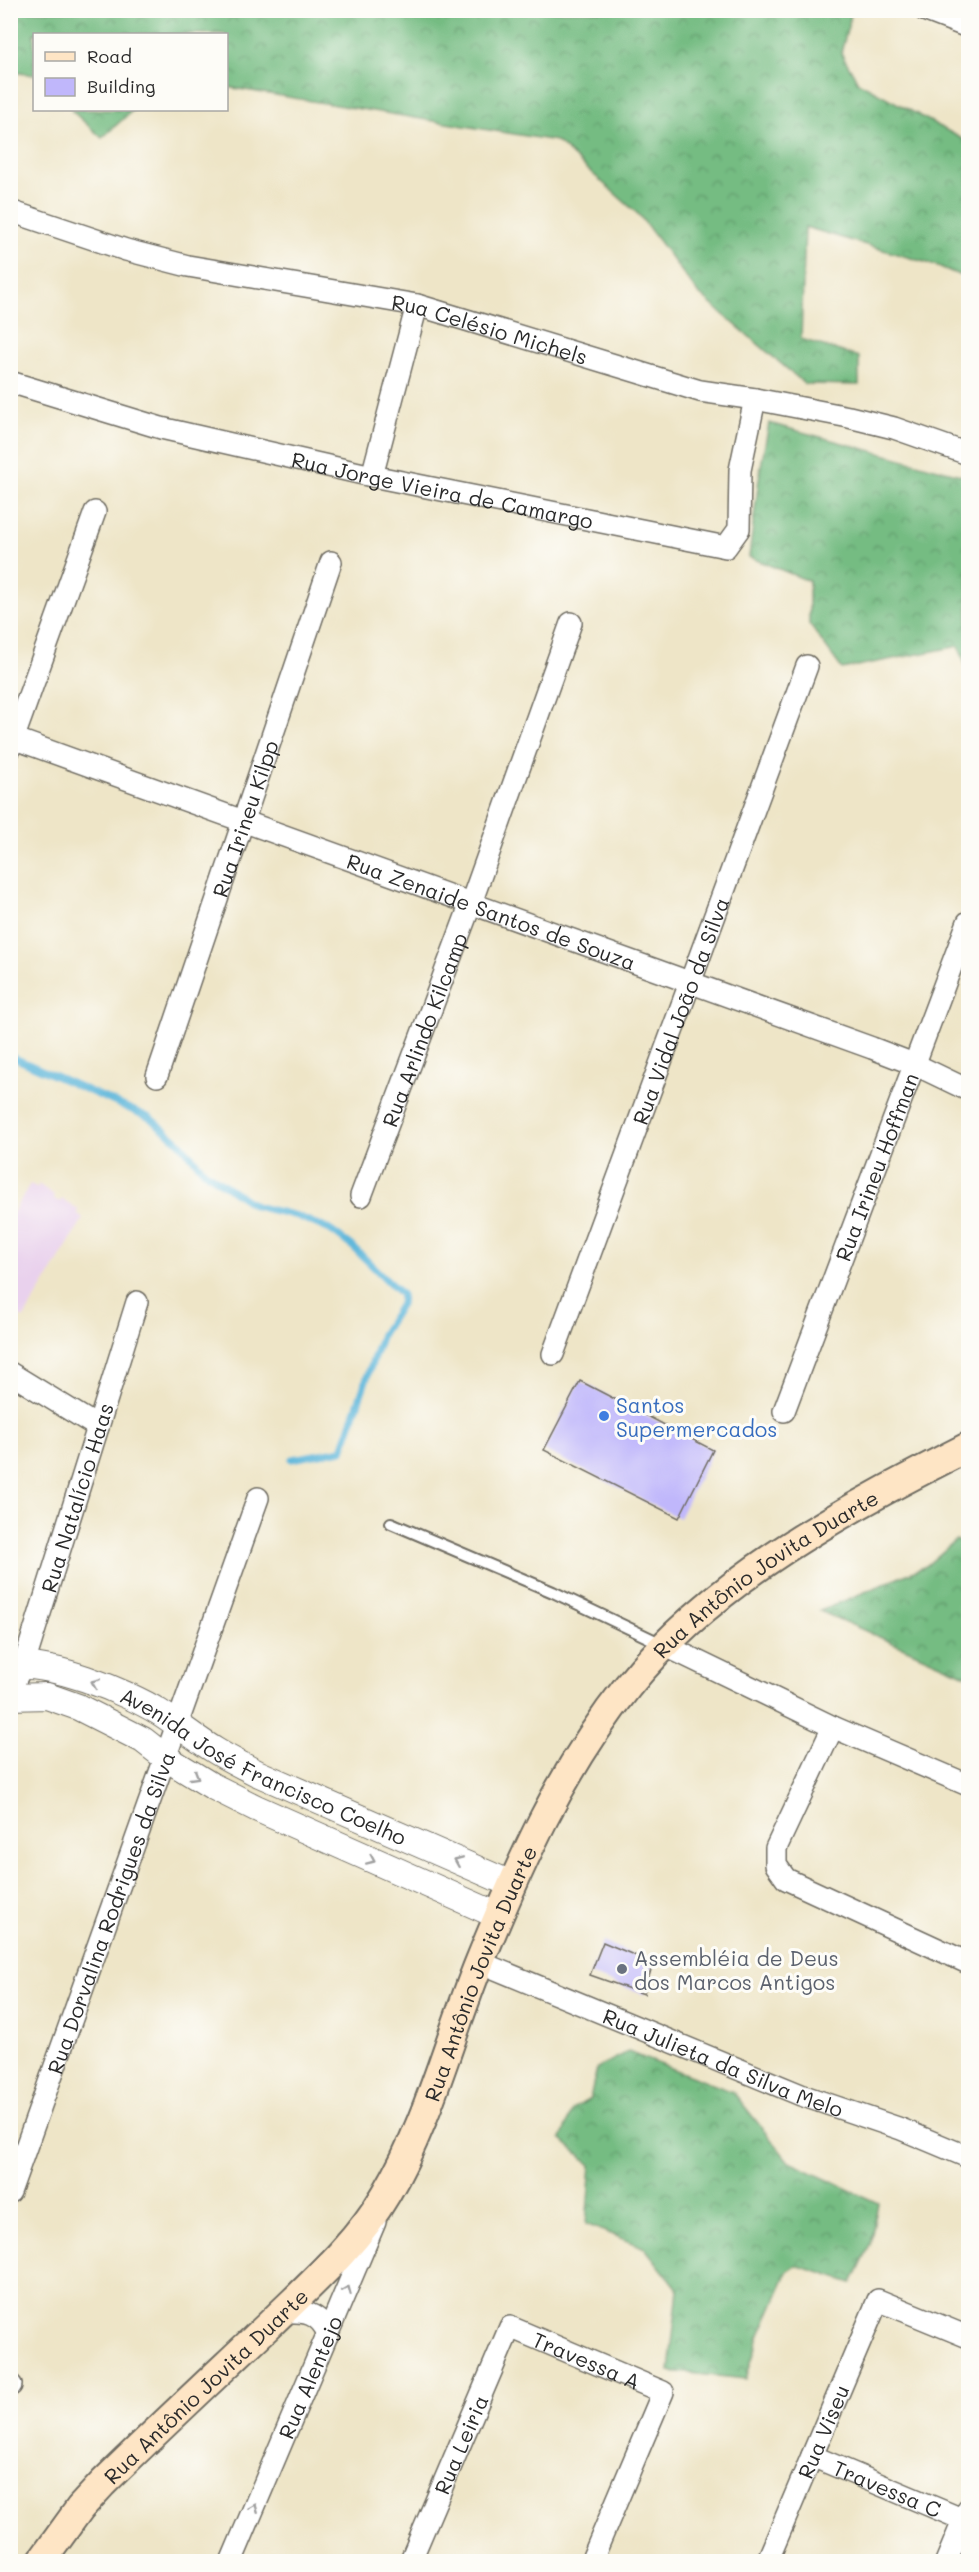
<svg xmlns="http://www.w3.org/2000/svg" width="979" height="2572" font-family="Mali,sans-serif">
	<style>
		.built { fill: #e9d1ed }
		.forest { fill: url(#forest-crowns); stroke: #507456; stroke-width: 1.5 }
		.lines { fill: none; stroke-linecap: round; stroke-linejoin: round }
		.stream { stroke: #5cb6da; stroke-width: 7 }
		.building { fill: #c0b7fb }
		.service-casing { stroke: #6f6c62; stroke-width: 14 }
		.minor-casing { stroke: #6f6c62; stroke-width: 24 }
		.tertiary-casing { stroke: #6f6c62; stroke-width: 28 }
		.secondary-casing { stroke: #6f6c62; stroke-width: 32 }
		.service { stroke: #fff; stroke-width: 10 }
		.minor { stroke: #fff; stroke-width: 21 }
		.tertiary { stroke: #fff; stroke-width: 26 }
		.secondary { stroke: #fee5c5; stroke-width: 28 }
		.oneway { stroke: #a0a0a0 }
		.shop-dot { fill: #3f7fe0; stroke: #fdfcf7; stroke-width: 2 }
		.worship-dot { fill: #6b7280; stroke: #fdfcf7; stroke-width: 2 }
		.labels { text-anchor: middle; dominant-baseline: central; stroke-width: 6; stroke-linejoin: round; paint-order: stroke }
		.street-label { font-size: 21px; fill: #2b2b2b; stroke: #fdfcf7 }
		.shop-label { font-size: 21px; fill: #366cbe; stroke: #fdfcf7; text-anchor: start }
		.worship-label { font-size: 21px; fill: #5b616d; stroke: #fdfcf7; text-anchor: start }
	</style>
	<defs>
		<pattern id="forest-crowns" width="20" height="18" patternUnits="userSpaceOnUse" patternTransform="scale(1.5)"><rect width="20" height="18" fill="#75bc82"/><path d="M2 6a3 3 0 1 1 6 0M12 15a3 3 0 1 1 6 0" fill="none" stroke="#60996b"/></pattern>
	</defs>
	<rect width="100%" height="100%" fill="#fdfcf7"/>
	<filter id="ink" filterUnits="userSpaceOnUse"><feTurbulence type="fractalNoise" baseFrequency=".0167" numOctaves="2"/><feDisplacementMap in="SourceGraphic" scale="12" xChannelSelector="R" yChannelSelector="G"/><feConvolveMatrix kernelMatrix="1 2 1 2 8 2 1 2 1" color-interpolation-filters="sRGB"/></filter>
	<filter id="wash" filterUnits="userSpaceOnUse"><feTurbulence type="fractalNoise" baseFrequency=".008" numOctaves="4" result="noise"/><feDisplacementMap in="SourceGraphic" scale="24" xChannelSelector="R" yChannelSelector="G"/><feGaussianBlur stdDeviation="1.35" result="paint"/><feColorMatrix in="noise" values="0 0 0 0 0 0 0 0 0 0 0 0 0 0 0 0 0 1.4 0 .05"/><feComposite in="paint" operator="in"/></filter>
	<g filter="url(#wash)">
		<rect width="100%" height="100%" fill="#eee5c7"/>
		<path class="built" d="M30,1184L38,1188V1184L54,1195V1199L60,1202L62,1199L78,1209L77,1214L83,1219L24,1318L15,1315L12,1319L11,1216Z"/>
		<g class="forest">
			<path d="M10,11H852L841,53L858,82L968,142V279L938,266L805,227L801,339L859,357V385L805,384L698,293L639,215L556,141L227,87L226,34H34V75L11,72Z"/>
			<path d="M71,110H133L102,138Z"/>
			<path d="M769,423L968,477V672L959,646L842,669L809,624V581L749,557L760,471Z"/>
			<path d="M956,1540L968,1546V1676L820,1611L926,1566Z"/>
			<path d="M628,2052L733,2092L789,2162L878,2203L870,2245L852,2283L796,2265L788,2271L759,2337L746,2379L669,2371L678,2290L645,2248L586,2224L591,2165L561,2139L573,2109L590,2099L597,2068Z"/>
		</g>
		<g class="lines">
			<path class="stream" d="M10,1056L150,1118L180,1143L204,1171L255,1206L297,1216L330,1230L353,1247L402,1295L401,1304L382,1334L342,1450L292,1459"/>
		</g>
		<g id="blocks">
			<g class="building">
				<path d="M580,1381L713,1450L679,1518L544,1450Z"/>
				<path d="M603,1942L653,1963L644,1994L590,1975Z"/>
			</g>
		</g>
	</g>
	<g filter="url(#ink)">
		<use href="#blocks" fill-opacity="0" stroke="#6f6c62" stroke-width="1.5"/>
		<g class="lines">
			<g class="service-casing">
				<path id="service" d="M391,1523L553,1592L662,1644"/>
			</g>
			<g class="minor-casing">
				<g id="minor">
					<path d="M924,10L968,27"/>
					<path id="s1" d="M10,211L126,250L188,266L417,305L700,391L755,399L849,417L894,428L968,454"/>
					<path id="s2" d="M10,382L161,428L372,476L726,547L739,529L740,470L755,399"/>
					<path d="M372,476L417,305"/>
					<path id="s3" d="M10,737L872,1048L916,1065L968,1090"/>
					<path d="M10,748L95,512"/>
					<path id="s4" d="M157,1076L331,562"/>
					<path id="s5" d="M361,1196L471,903L571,623"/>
					<path id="s6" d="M553,1354L807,666"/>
					<path d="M10,1373L98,1427"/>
					<path id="s7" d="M784,1411L968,922"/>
					<path d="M666,1646L833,1727L968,1785"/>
					<path id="s8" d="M10,1690L25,1661L137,1302"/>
					<path d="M833,1727L776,1848V1865L786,1879L968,1963"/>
					<path id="s9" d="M479,1962L801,2095L901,2129L968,2157"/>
					<path id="s10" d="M10,2192L258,1498"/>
					<path d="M282,2312C304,2311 319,2312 328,2334"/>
					<path d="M10,2385H11"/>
					<path id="s11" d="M812,2456L964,2520"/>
					<path id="s12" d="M231,2562L375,2222"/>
					<path id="s13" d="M410,2562L510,2327L663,2392L591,2562"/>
					<path id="s14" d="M767,2562L878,2300L968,2337"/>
					<path d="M946,2562L968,2509"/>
				</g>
			</g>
			<g class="tertiary-casing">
				<g id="tertiary">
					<path id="s15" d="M10,1668C43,1657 129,1693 159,1712C178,1724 196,1739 216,1751C229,1759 243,1766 257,1773L511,1884"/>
					<path d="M10,1697L47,1696L78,1707L143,1740L166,1758L212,1786L256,1808L499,1916"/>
				</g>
			</g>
			<g class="secondary-casing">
				<g id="secondary">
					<path id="s16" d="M41,2562L80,2508L103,2483C158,2429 214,2377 270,2324C311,2284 357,2244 386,2194C428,2124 449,2037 480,1961C520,1863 561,1770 628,1686C716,1577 846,1509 968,1447"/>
				</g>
			</g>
			<use href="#service" class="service"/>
			<use href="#minor" class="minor"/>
			<use href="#tertiary" class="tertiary"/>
			<use href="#secondary" class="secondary"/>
		</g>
		<defs><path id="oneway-chevron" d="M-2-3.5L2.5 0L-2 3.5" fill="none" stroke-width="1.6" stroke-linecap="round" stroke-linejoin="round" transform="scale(1.5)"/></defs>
		<g class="oneway">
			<use href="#oneway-chevron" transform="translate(95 1683) rotate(-157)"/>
			<use href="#oneway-chevron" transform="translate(195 1776) rotate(31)"/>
			<use href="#oneway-chevron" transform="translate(371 1860) rotate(24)"/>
			<use href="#oneway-chevron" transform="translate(458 1861) rotate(-157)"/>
			<use href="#oneway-chevron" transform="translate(347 2290) rotate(-67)"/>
			<use href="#oneway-chevron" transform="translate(254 2508) rotate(-67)"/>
		</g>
	</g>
	<circle class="shop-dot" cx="604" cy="1416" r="6"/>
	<circle class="worship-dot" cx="622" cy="1969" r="6"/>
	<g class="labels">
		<g class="street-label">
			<text stroke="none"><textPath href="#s1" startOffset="495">Rua Celésio Michels</textPath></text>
			<text stroke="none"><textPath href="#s2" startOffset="446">Rua Jorge Vieira de Camargo</textPath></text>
			<text stroke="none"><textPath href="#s4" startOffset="272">Rua Irineu Kilpp</textPath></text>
			<text stroke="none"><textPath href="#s3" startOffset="512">Rua Zenaide Santos de Souza</textPath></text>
			<text stroke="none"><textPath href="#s6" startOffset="366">Rua Vidal João da Silva</textPath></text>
			<text stroke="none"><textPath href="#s5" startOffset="178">Rua Arlindo Kilcamp</textPath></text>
			<text stroke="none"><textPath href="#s7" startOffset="261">Rua Irineu Hoffman</textPath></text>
			<text stroke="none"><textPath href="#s8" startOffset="204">Rua Natalício Haas</textPath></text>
			<text stroke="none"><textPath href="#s16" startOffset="1250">Rua Antônio Jovita Duarte</textPath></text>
			<text stroke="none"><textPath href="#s15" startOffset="276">Avenida José Francisco Coelho</textPath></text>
			<text stroke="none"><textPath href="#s10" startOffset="297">Rua Dorvalina Rodrigues da Silva</textPath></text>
			<text stroke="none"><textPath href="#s16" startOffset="746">Rua Antônio Jovita Duarte</textPath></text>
			<text stroke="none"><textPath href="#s9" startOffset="264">Rua Julieta da Silva Melo</textPath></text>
			<text stroke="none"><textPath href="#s13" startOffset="339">Travessa A</textPath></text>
			<text stroke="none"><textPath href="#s12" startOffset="201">Rua Alentejo</textPath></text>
			<text stroke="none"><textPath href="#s16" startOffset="242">Rua Antônio Jovita Duarte</textPath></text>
			<text stroke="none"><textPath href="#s14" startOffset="142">Rua Viseu</textPath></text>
			<text stroke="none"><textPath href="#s13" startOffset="128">Rua Leiria</textPath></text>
			<text stroke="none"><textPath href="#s11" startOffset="82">Travessa C</textPath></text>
		</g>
		<g class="shop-label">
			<text x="616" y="1404">Santos<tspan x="616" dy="24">Supermercados</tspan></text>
		</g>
		<g class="worship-label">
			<text x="634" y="1957">Assembléia de Deus<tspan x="634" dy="24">dos Marcos Antigos</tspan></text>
		</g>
	</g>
	<rect width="979" height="2572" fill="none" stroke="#fdfcf7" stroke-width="36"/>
	<rect x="33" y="33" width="195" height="78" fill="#fdfcf7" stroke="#a9a8a5" stroke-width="1.5"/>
	<rect x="45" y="52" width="30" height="9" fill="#fee5c5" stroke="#a9a8a5" stroke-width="1.5"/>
	<text x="87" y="63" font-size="18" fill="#2b2b2b">Road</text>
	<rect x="45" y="78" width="30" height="18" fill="#c0b7fb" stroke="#a9a8a5" stroke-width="1.5"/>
	<text x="87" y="93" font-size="18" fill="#2b2b2b">Building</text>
</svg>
